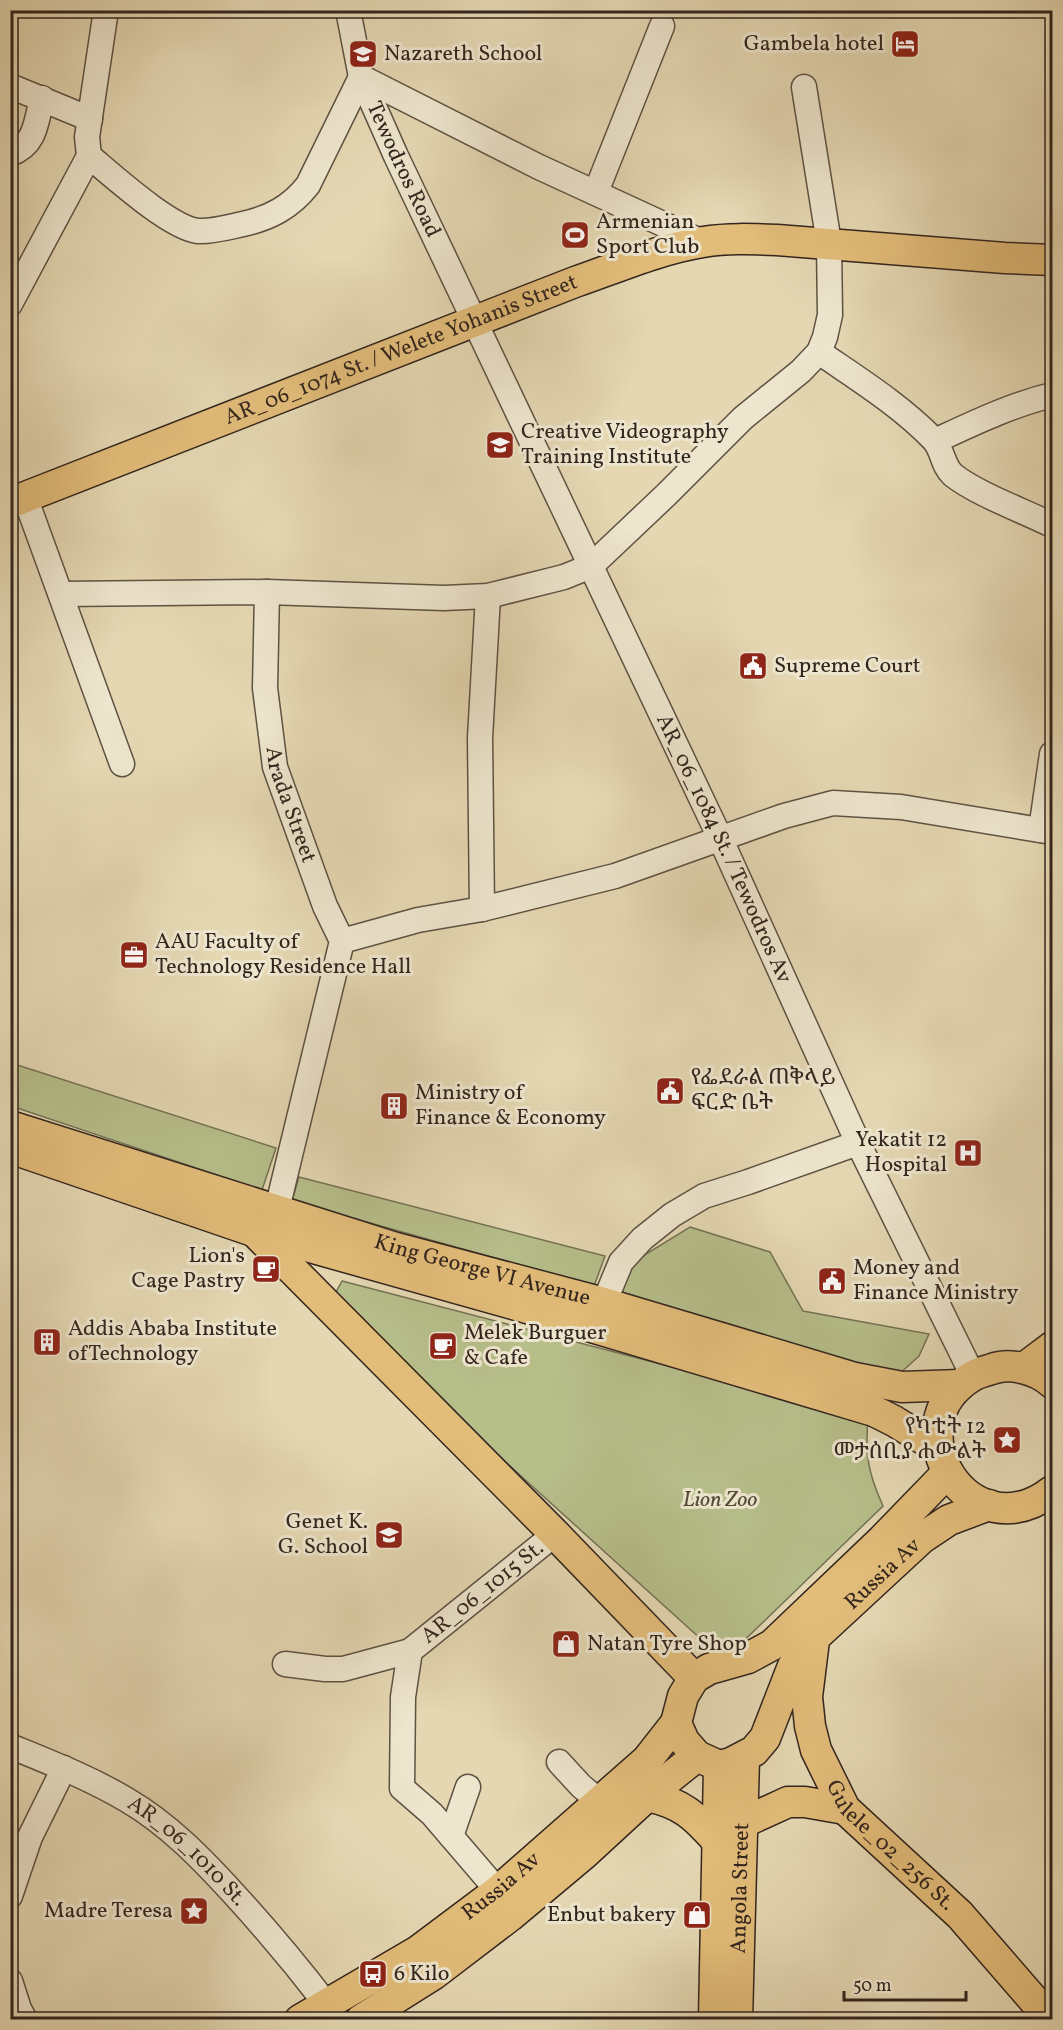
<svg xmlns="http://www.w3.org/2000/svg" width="1063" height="2030" font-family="Vollkorn,'Noto Serif Ethiopic',serif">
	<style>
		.green { fill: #b6be8a; stroke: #747254; stroke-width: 1.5 }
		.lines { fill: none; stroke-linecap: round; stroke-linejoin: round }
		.minor-casing { stroke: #5f5243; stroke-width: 27 }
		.major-casing { stroke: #33251e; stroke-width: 33 }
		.minor { stroke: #ede5cd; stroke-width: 24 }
		.major { stroke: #e2bc79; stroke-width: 30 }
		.labels { text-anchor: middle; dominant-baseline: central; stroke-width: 6; stroke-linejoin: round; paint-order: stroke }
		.poi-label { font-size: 22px; fill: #33251e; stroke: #ede5cd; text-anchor: start }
		.street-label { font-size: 22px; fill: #33251e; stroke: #ede5cd }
		.park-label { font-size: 22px; font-style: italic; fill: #544b39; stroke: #ede5cd }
	</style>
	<rect width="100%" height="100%" fill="#e4d7b2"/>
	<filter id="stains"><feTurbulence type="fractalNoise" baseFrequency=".00333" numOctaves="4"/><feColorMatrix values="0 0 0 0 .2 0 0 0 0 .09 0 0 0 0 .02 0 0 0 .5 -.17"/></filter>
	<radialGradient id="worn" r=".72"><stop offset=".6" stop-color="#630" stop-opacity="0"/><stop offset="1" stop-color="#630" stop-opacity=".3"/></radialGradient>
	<g class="green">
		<path d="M11,1063L276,1148L262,1190L11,1106Z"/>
		<path d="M299,1177L605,1256L594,1286L292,1201Z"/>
		<path d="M690,1227L770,1252L803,1311L929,1334L919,1356L896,1377L617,1300L633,1262Z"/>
		<path d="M342,1281L868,1418C865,1455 868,1473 883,1506L724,1660L330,1303Z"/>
	</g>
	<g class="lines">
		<g class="minor-casing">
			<g id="minor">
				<path id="s1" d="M348,10L361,77L396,156L721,840L858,1143L973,1376"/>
				<path d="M10,86L90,119"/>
				<path d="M10,154C36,145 36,122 42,98"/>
				<path d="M89,156C112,175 170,228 198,231C212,232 229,227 243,224C270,218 291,207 308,185L361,77L539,167L702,242"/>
				<path d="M596,192L662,26"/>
				<path d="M10,304L89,156L87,137L106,10"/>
				<path d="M819,352C858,379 900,405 933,439C943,449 942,465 953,475C977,494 1024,511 1052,525"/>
				<path d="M935,441C974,423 1011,405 1052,395"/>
				<path d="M25,497L122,764"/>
				<path d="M267,592L444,598L488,596L564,577L591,566L666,495L743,418L801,371L819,352L825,337L830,315L829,243L804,87"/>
				<path id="s2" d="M61,594L267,592L265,688L275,767L325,906L342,941L277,1209"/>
				<path d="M1041,830L1052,754"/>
				<path d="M482,909L480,738L488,596"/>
				<path d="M342,941L418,920L482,909L615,876L784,816L833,803L901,807L1052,832"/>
				<path d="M604,1303L621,1262L642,1239L672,1215L704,1196L748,1182L858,1143"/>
				<path d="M285,1664L325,1669H343L410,1651"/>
				<path id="s3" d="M10,1746C49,1762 90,1778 127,1800C168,1824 201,1858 233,1893C266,1929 297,1966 327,2005"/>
				<path d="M559,1762L581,1786L600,1802"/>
				<path d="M451,1836L468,1787"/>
				<path id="s4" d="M498,1891L432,1814L402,1788L403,1697L410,1651L555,1534"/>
				<path d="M10,1896L30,1837L64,1768"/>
				<path d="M10,1981L19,2009L25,2020"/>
			</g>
		</g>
		<g class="major-casing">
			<g id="major">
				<path id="s5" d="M10,503L575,282C616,268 659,249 703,242C727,238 752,239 777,240L1005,258L1052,260"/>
				<path id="s6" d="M10,1126L396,1248L604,1303L855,1378L902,1387L960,1385"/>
				<path d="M10,1148L253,1231L538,1311L874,1411L894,1421L938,1448"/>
				<path d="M256,1233L555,1534L694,1678"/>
				<path d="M1024,1368L1052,1347"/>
				<path d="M1052,1383C1038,1370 1011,1362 992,1369C985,1371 977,1373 971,1377C890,1427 971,1554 1052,1491"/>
				<path id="s7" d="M947,1473L882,1540L772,1645L748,1658L709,1669L694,1678L683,1696L676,1723L684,1741L697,1756L719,1766L731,1763L754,1751L765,1738L793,1666L815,1637L922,1538L949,1520L989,1505"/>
				<path id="s8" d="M814,1640L807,1697L810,1726L816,1750L845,1809L960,1915L1051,2020"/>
				<path d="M647,1796C682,1803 695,1816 718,1842"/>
				<path d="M742,1823L788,1802H805L845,1809"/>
				<path id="s9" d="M300,2020L418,1951L498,1891L647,1760L676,1723"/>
				<path d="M361,2020L434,1974L510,1916L584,1854L647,1796L697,1756"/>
				<path d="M714,2020L719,1766"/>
				<path id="s10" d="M737,2020L744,1758"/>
			</g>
		</g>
		<use href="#minor" class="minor"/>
		<use href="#major" class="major"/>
	</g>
	<defs>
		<g id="hotel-square" transform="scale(1.5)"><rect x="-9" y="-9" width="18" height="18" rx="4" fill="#8f2418" stroke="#ede5cd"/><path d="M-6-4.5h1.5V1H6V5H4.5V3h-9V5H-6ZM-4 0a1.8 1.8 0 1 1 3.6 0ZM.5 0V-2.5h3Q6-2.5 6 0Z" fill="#fff"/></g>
		<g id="school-square" transform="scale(1.5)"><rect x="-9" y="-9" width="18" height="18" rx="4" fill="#8f2418" stroke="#ede5cd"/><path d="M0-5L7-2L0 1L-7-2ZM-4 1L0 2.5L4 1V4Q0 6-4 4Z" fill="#fff"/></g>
		<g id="stadium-square" transform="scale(1.5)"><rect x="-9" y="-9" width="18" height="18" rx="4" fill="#8f2418" stroke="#ede5cd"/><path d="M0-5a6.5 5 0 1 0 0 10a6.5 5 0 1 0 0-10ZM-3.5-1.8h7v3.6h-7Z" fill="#fff"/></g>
		<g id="university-square" transform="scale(1.5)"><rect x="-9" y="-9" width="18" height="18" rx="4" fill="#8f2418" stroke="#ede5cd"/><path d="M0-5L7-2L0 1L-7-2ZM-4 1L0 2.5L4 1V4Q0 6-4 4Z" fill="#fff"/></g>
		<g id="civic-square" transform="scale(1.5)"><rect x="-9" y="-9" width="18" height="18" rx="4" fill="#8f2418" stroke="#ede5cd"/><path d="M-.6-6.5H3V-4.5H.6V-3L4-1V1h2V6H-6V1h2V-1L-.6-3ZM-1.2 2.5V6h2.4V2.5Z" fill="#fff"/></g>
		<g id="office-square" transform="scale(1.5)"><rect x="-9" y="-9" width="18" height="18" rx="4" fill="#8f2418" stroke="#ede5cd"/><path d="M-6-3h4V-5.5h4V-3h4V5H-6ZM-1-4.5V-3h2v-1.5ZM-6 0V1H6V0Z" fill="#fff"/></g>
		<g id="building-square" transform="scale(1.5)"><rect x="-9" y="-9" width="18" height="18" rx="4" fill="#8f2418" stroke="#ede5cd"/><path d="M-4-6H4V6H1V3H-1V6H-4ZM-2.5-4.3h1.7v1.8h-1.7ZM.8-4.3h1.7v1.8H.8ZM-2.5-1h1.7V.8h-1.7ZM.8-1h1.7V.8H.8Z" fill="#fff"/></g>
		<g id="hospital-square" transform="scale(1.5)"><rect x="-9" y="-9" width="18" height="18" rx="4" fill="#8f2418" stroke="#ede5cd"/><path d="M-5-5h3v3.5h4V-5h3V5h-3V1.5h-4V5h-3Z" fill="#fff"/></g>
		<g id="cafe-square" transform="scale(1.5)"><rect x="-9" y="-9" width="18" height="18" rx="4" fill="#8f2418" stroke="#ede5cd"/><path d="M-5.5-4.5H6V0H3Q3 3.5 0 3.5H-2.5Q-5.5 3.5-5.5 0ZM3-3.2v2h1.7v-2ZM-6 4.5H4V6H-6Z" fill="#fff"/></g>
		<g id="sight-square" transform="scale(1.5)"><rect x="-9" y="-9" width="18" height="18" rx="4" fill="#8f2418" stroke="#ede5cd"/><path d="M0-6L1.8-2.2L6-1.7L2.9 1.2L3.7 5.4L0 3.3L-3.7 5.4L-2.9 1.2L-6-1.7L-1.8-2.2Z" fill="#fff"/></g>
		<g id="shop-square" transform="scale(1.5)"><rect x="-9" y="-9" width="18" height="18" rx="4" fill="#8f2418" stroke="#ede5cd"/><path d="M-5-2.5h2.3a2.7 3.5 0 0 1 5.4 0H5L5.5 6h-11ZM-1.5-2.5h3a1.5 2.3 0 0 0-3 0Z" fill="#fff"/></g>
		<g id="bus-square" transform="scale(1.5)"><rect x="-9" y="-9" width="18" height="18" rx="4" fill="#8f2418" stroke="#ede5cd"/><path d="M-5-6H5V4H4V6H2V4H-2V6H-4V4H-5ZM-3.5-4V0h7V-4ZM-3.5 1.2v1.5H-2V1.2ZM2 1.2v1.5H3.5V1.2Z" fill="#fff"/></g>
	</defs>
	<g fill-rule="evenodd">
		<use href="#hotel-square" x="905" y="44"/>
		<use href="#school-square" x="363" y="54"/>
		<use href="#stadium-square" x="575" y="235"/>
		<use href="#university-square" x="500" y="445"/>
		<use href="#civic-square" x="753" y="666"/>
		<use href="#office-square" x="134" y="955"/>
		<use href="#civic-square" x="670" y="1091"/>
		<use href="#building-square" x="394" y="1106"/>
		<use href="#hospital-square" x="968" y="1153"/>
		<use href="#cafe-square" x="266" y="1269"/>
		<use href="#civic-square" x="832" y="1281"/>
		<use href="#building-square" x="47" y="1342"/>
		<use href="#cafe-square" x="443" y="1346"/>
		<use href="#sight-square" x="1007" y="1440"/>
		<use href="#school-square" x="389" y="1535"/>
		<use href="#shop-square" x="566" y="1644"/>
		<use href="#sight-square" x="194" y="1911"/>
		<use href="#shop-square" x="697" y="1915"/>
		<use href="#bus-square" x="373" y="1974"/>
	</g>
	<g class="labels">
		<g class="poi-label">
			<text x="884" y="44" text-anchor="end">Gambela hotel</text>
			<text x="384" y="54">Nazareth School</text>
			<text x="596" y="222">Armenian<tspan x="596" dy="25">Sport Club</tspan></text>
			<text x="521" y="432">Creative Videography<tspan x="521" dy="25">Training Institute</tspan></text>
			<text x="774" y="666">Supreme Court</text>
			<text x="155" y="942">AAU Faculty of<tspan x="155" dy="25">Technology Residence Hall</tspan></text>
			<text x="691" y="1078">የፌደራል ጠቅላይ<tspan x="691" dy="25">ፍርድ ቤት</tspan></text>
			<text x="415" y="1093">Ministry of<tspan x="415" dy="25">Finance &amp; Economy</tspan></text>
			<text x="947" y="1140" text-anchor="end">Yekatit 12<tspan x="947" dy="25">Hospital</tspan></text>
			<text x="245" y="1256" text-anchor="end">Lion's<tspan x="245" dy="25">Cage Pastry</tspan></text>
			<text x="853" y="1268">Money and<tspan x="853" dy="25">Finance Ministry</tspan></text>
			<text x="68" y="1329">Addis Ababa Institute<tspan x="68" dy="25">ofTechnology</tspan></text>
			<text x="464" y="1333">Melek Burguer<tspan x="464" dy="25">&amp; Cafe</tspan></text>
			<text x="986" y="1427" text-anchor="end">የካቲት 12<tspan x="986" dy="25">መታሰቢያ ሐውልት</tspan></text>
			<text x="368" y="1522" text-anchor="end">Genet K.<tspan x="368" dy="25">G. School</tspan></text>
			<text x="587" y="1644">Natan Tyre Shop</text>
			<text x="173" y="1911" text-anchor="end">Madre Teresa</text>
			<text x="676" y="1915" text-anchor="end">Enbut bakery</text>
			<text x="394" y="1974">6 Kilo</text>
		</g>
		<g class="street-label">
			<text stroke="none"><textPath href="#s1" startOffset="170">Tewodros Road</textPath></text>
			<text stroke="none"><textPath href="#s5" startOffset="420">AR_06_1074 St. / Welete Yohanis Street</textPath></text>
			<text stroke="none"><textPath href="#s2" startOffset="422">Arada Street</textPath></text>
			<text stroke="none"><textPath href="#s1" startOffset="921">AR_06_1084 St. / Tewodros Av</textPath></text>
			<text stroke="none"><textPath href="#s6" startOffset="494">King George VI Avenue</textPath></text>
			<text stroke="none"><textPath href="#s7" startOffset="705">Russia Av</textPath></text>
			<text stroke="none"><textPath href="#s4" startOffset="372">AR_06_1015 St.</textPath></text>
			<text stroke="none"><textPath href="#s8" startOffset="234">Gulele_02_256 St.</textPath></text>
			<text stroke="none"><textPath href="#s3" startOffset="208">AR_06_1010 St.</textPath></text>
			<text stroke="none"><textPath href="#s9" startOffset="242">Russia Av</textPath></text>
			<text stroke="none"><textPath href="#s10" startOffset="132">Angola Street</textPath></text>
		</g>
		<g class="park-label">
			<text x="720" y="1500">Lion Zoo</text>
		</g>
	</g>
	<rect width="1063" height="2030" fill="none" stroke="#e4d7b2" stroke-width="36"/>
	<rect x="12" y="12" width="1039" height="2006" fill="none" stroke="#33251e" stroke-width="3"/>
	<rect x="18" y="18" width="1027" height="1994" fill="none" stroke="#33251e" stroke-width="1.5"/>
	<path d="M844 1991v9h122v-9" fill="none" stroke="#33251e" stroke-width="3"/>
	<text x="853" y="1991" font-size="18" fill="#33251e" stroke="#ede5cd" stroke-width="4.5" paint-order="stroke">50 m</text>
	<rect width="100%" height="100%" filter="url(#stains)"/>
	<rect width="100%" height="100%" fill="url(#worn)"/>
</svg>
